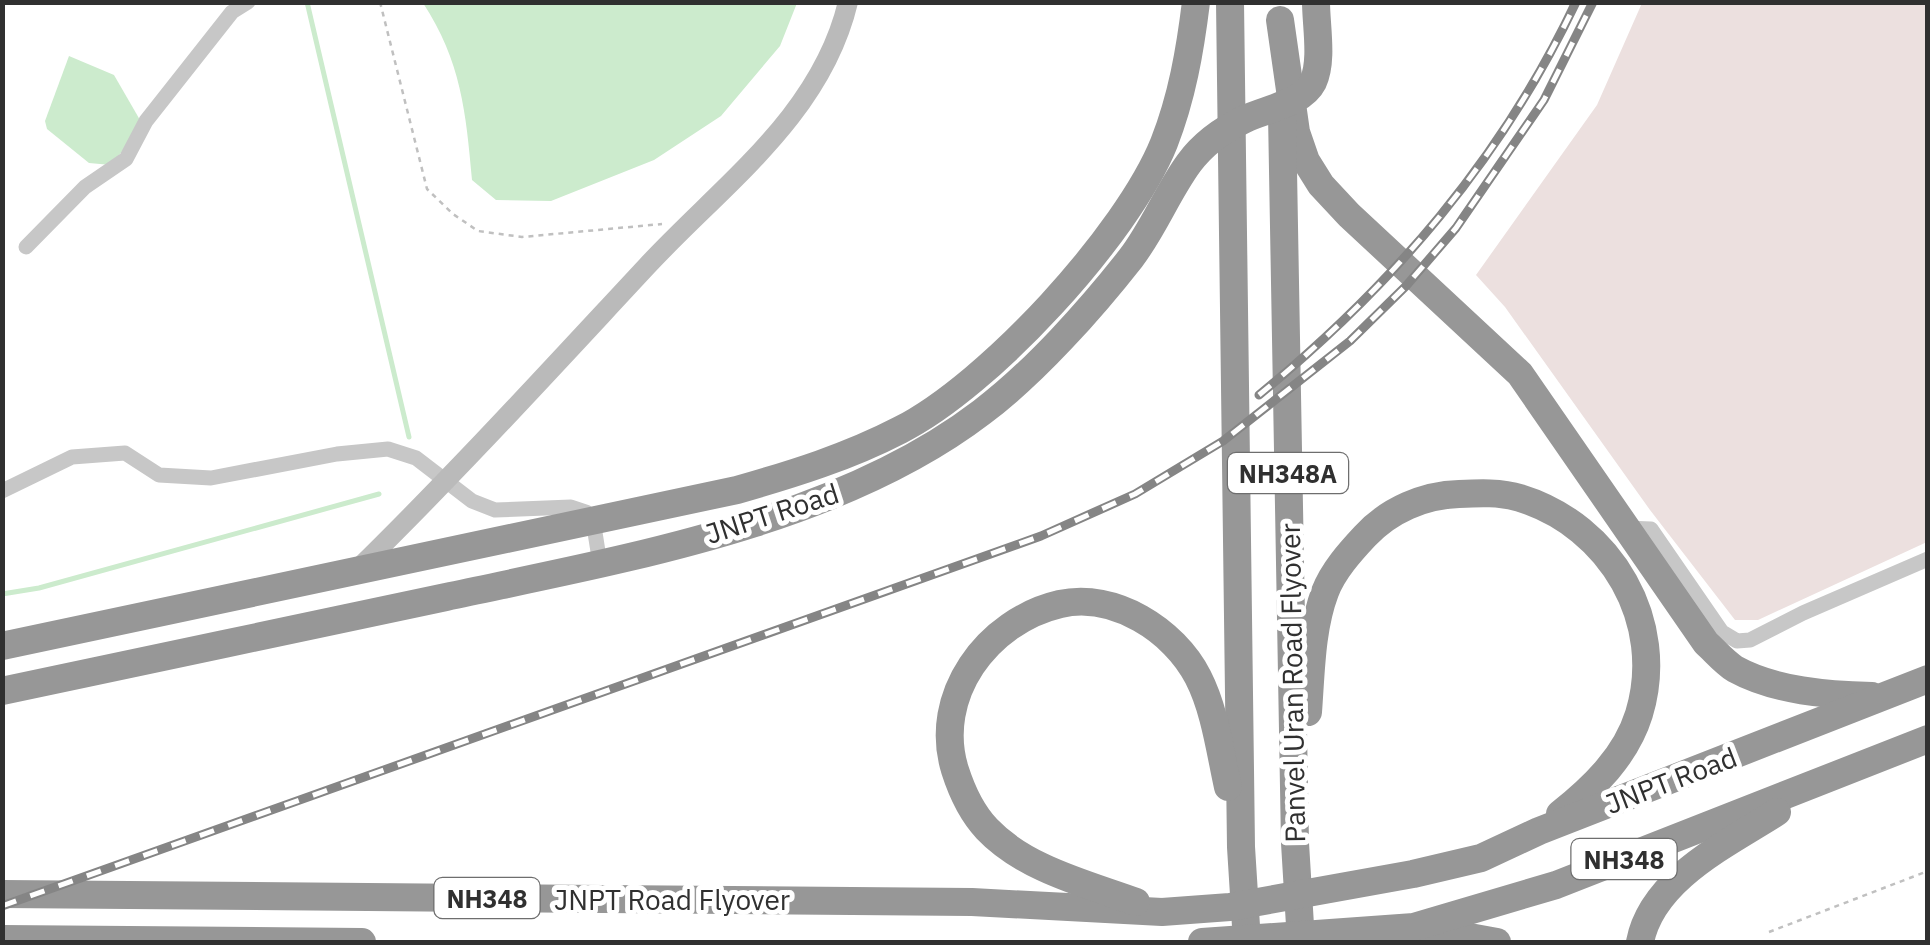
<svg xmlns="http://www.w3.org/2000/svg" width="1930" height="945" font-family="'IBM Plex Sans',sans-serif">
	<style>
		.green { fill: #ece0df }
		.water { fill: #ccebcd }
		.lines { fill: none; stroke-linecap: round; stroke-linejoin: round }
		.stream { stroke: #ccebcd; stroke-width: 5 }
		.path { stroke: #c0c0c0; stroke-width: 2.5; stroke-dasharray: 5 5; stroke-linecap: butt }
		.street { stroke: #c7c7c7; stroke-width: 15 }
		.secondary { stroke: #bababa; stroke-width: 20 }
		.highway { stroke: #979797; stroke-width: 28 }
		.rail-casing { stroke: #858585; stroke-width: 9 }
		.rail { stroke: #fff; stroke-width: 5; stroke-dasharray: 15; stroke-linecap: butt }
		.labels { text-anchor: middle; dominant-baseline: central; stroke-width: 10; stroke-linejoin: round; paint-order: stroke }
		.shield { fill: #fff; stroke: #6e6e6e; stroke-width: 2.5 }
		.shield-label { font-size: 25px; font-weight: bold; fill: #303030 }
		.street-label { font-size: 28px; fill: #303030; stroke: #fff }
	</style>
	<rect width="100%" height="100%" fill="#fff"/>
	<path class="green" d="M1642,3H1927V542L1758,620H1735L1650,510L1505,307L1476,275L1597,105Z"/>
	<g class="water">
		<path d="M423,3H797L780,46L721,116L654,160L551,201L496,200L472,180C466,112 461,61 423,3Z"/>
		<path d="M69,56L114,75L140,120L132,139L111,165L89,163L47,129L45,121Z"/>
	</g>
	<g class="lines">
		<g class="stream">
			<path d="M307,2L409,437"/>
			<path d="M2,594L39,588L379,494"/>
		</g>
		<g class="path">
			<path d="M380,2L427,189L453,214L478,231L522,237L662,224"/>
			<path d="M1769,932L1928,871"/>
		</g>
		<g class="street">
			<path d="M26,247L85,187L126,159L146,121L232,12L248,2"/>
			<path d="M2,491L72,457L125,453L159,475L211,478L337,454L388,449L416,458L472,501L495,510L571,507L586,512L593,520L600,564"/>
			<path d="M1626,528L1651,529L1722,632L1737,641L1750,640L1803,613L1928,559"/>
		</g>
		<path class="secondary" d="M357,570C457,472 551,369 647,266C722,185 821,116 848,2"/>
		<g class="highway">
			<path d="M1230,2L1241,847L1247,942"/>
			<path d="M1280,20L1296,132L1306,161L1321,185L1349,215L1520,374L1706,643C1715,651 1724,662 1735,669C1775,691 1828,695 1872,696"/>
			<path d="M1282,114L1295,843L1301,942"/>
			<path d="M2,646L737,490C793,474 848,457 900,430C989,385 1127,235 1164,143C1182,97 1190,51 1196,2"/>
			<path d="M2,691C150,660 298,628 446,597C622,559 837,523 982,412C1034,373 1091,309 1131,258C1154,228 1167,193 1189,163C1203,144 1224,129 1245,119C1265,109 1302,104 1313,82C1323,61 1316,25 1316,2"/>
			<path d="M1308,712C1311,673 1311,629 1325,592C1333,571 1350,552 1365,536C1389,510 1424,495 1459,494C1479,493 1501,492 1520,498C1611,526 1667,622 1639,714C1626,756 1594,787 1560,814"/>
			<path d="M2,894L972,902L1162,912L1230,907L1413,874L1481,858L1539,831L1928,679"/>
			<path d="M1136,902C1087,884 1025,869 987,829C971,812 962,792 955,770C932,696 987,621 1060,604C1114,592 1174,630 1198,677C1215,710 1220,751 1228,787"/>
			<path d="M1420,928L1497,942"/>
			<path d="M2,939L362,942"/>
			<path d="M1202,942L1414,927L1556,885L1928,739"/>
			<path d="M1640,942C1652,879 1727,844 1777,812"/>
		</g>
		<g class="rail-casing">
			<g id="rail">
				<path d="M1259,395C1392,286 1502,159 1576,2"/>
				<path d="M2,906L1041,536L1135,494L1223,441L1350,341L1406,286L1456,228L1544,100L1593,2"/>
			</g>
		</g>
		<use href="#rail" class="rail"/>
	</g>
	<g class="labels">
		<g class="shield">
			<rect x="1228" y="453" width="120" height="40" rx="8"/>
			<rect x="1571.5" y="839" width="105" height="40" rx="8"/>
			<rect x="434.5" y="878" width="105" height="40" rx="8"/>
		</g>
		<g class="shield-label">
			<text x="1288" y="473">NH348A</text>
			<text x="1624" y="859">NH348</text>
			<text x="487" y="898">NH348</text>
		</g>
		<g class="street-label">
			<text transform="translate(772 513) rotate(-18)">JNPT Road</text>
			<text transform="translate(1292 683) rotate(-91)">Panvel Uran Road Flyover</text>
			<text transform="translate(1671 780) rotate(-21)">JNPT Road</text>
			<text x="672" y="899">JNPT Road Flyover</text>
		</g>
	</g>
	<rect width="1930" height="945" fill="none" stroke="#303030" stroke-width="10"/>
</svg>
